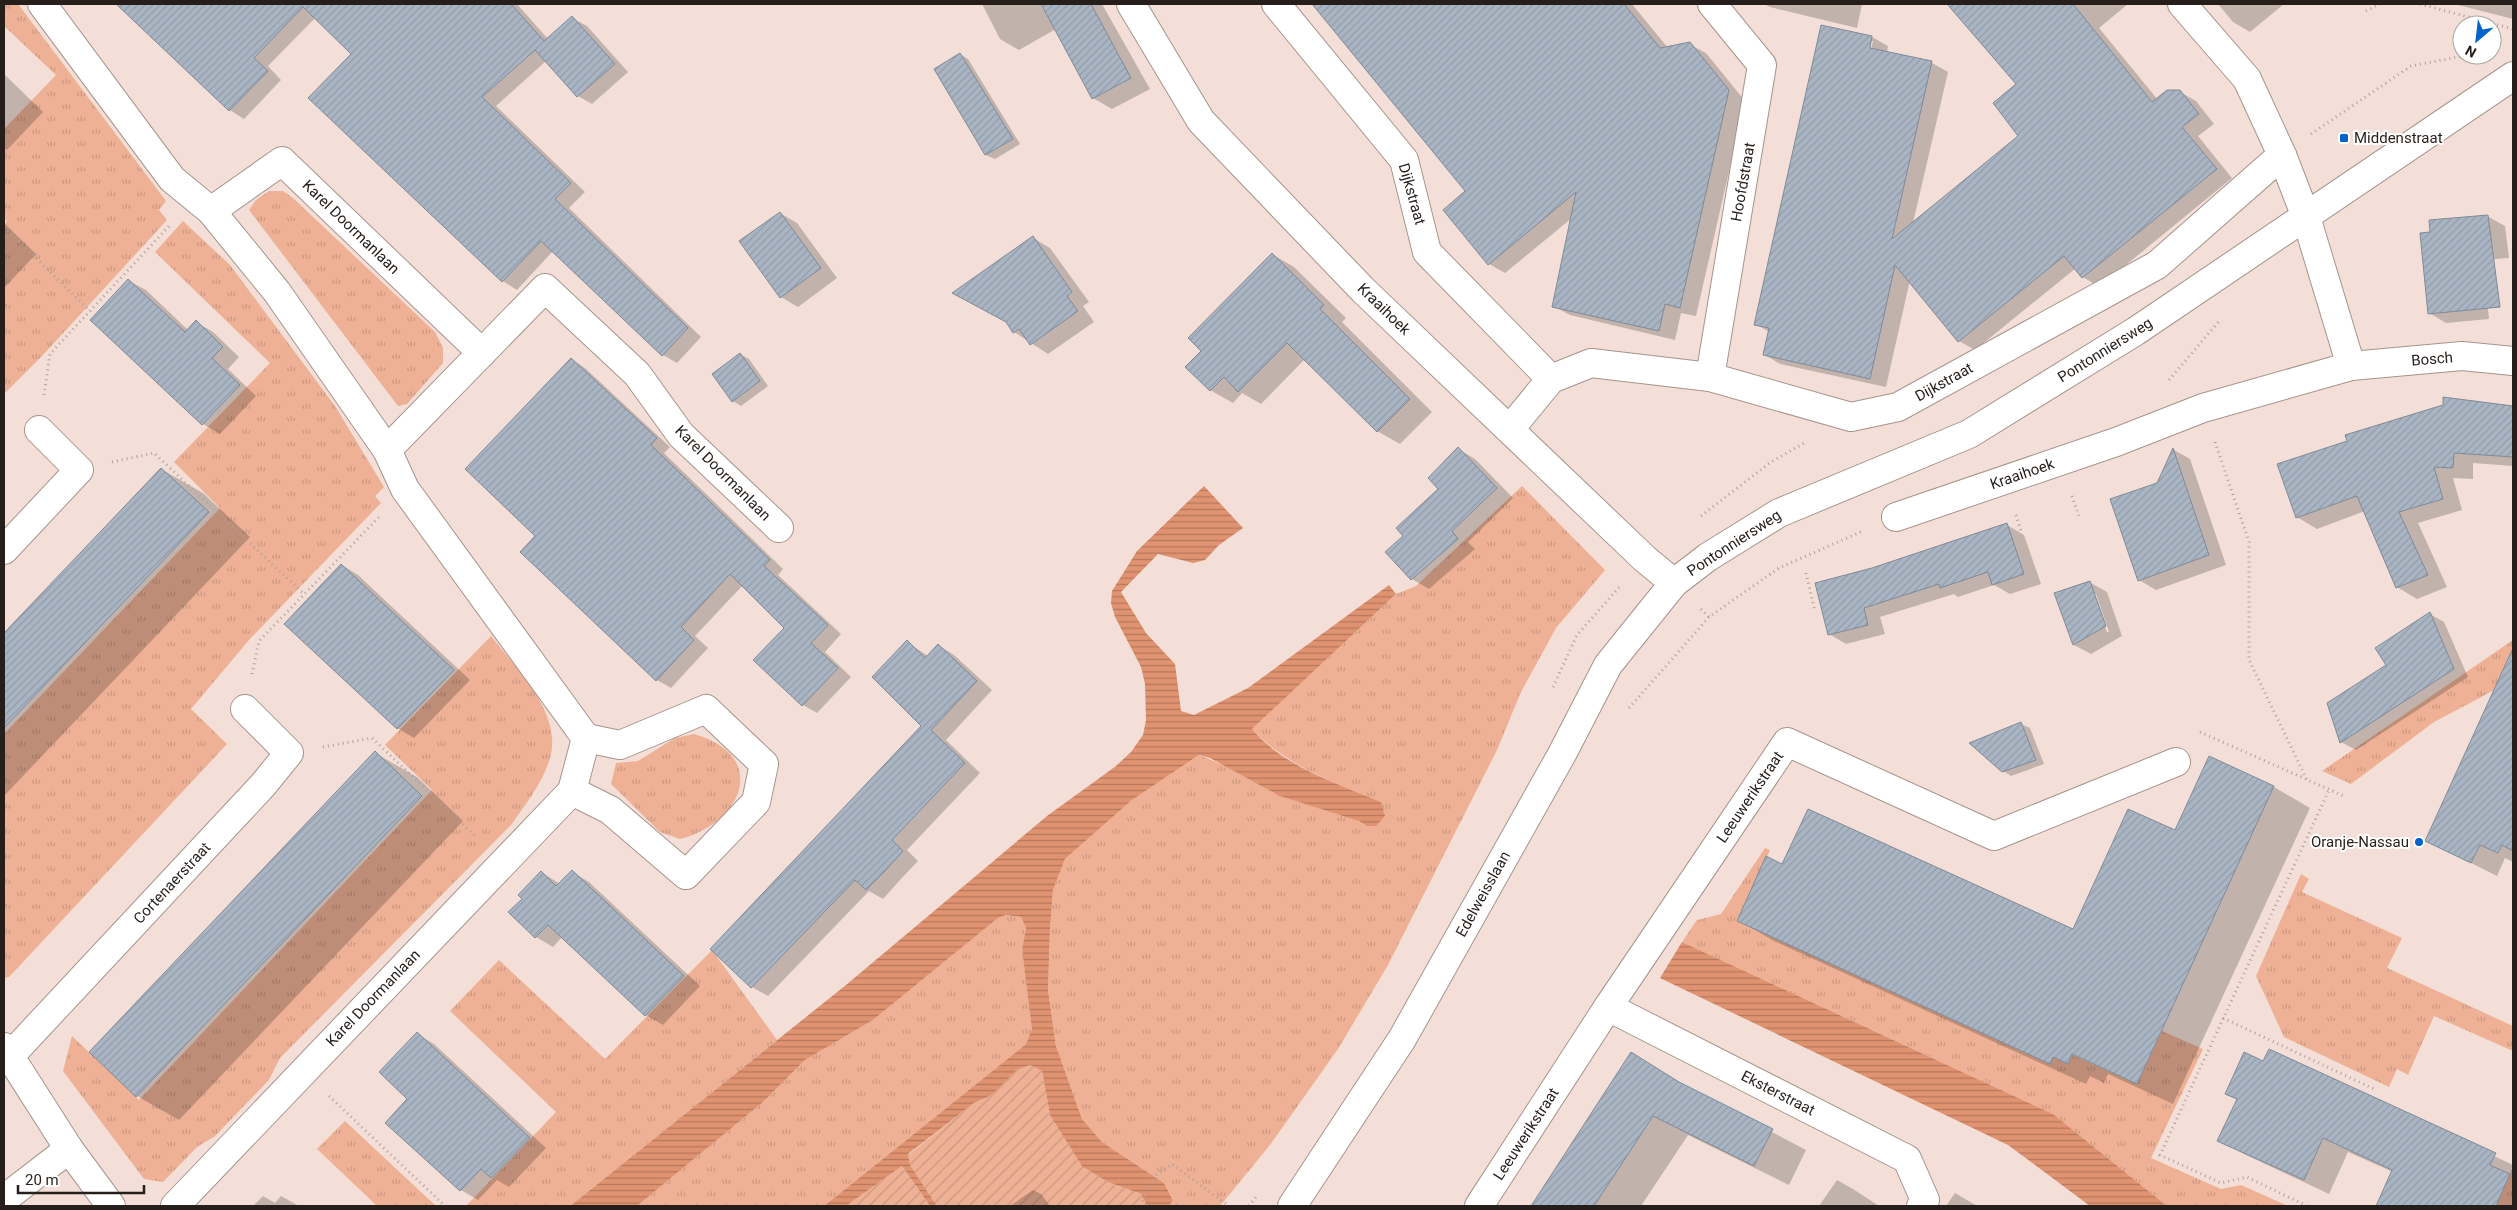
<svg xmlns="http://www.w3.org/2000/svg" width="2517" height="1210" font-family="Roboto,sans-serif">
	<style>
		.grass { fill: url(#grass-tufts) }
		.garden { fill: url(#garden-furrows) }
		.water { fill: url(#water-rules) }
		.shadow { fill: #0003; fill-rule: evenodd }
		.building { fill: url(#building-hatch); stroke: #7f8a98 }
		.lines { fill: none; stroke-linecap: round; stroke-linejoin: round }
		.minor-casing { stroke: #a6948b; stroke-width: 30 }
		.path { stroke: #b1a19b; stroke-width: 3; stroke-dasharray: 1 4; stroke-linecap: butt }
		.minor { stroke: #fff; stroke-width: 28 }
		.poi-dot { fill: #0062cb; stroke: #fff; stroke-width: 2 }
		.labels { text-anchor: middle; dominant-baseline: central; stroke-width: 4; stroke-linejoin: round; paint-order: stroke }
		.poi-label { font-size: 15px; fill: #251e1a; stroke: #fff; text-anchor: start }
		.street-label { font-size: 15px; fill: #251e1a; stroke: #fff }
	</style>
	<defs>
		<pattern id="grass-tufts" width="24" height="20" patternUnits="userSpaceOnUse" patternTransform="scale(1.25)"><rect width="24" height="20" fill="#eeb195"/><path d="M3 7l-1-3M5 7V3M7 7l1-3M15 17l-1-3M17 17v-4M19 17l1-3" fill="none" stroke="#cc9880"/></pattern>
		<pattern id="garden-furrows" width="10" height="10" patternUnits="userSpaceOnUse" patternTransform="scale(1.25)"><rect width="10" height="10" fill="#eeb195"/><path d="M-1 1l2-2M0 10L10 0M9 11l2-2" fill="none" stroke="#cc9880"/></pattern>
		<pattern id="water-rules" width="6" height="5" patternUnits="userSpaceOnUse" patternTransform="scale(1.25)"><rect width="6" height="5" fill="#e09370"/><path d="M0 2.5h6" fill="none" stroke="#b5775b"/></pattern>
		<pattern id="building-hatch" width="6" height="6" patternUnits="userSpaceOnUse" patternTransform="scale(1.25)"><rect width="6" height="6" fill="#aab5c4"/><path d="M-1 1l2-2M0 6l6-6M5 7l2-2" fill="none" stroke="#929ba8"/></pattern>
	</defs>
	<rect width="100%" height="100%" fill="#f3dfd7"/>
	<g class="grass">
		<path d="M4,4H18L166,201L159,210L167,220L43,355L4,394V225L7,221L4,219V129L56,75L4,26Z"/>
		<path d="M269,191H283L293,198L435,332L443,348V363L407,404L398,406L249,210L256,200Z"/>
		<path d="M183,221L230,265L335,406L384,487L375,496L381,503L249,640L191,709L227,744L9,977L4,978V734L220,508L174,462L270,363L155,252Z"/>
		<path d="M1522,486L1605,570L1556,628L1521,692L1497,750L1388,965L1338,1049L1270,1145L1220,1206H1169L1173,1199L1164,1183L1102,1142L1082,1119L1056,1046L1048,990L1050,929L1053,890L1065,859L1132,800L1199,755L1359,821L1367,826L1381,802C1335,783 1286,766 1252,729L1396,594L1416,586Z"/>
		<path d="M491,636C516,669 563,713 550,758C543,783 526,803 512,824L280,1058L269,1080L215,1136L197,1147L163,1182L144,1179L63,1071L72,1036L139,1100L432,790L385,745Z"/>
		<path d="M2513,640V693L2500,687L2434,722L2351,784L2322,771Z"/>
		<path d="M694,734C771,756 742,823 680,839L660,832L611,784L616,763L638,761L675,738Z"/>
		<path d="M1765,848L1770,850L1737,921L2050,1064L2053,1057L2068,1064L2072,1055L2137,1084L2162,1031L2203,1049L2151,1158L2221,1189L2241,1185L2288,1206H2167L2053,1114L1682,942L1697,920L1721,914Z"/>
		<path d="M2301,874L2309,879L2302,892L2402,938L2387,968L2513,1026V1051L2434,1016L2408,1075L2397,1069L2389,1087L2284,1037L2256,976Z"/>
		<path d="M1006,915L1021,917L1026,928L1022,949L1033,1029L1026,1044L824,1206H637L763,1102L805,1060L873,1020L998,918Z"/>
		<path d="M712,950L777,1040L570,1206H466L556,1112L450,1011L499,960L605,1059Z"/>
		<path d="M345,1121L436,1206H377L317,1149Z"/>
		<path d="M2513,1167V1206H2496Z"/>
	</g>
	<g class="garden">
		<path d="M1030,1065L1042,1071L1050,1115L1108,1182L1141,1194L1147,1206H937L910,1165L908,1155L974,1103L992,1095L1017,1070Z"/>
		<path d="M902,1166L930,1206H846Z"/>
	</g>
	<g class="water">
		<path d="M1204,486L1243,528L1219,545L1205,560L1193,563L1158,554L1121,592L1146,633L1175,664L1181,711L1194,715L1248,688L1389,585L1396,594L1252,729C1284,767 1336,783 1381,802L1385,816L1376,826H1367L1359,821L1280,796L1210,758L1199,755L1132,800L1065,859L1053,890L1050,929L1048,990L1056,1046L1082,1119L1102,1142L1164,1183L1173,1200L1169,1206H1147L1141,1194L1108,1182L1082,1166L1050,1115L1042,1071L1030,1065L1017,1070L992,1095L974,1103L908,1154L910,1165L937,1206H930L902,1166L846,1206H824L1026,1044L1032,1029L1022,949L1026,928L1021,917L1006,915L998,918L873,1020L805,1060L763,1102L637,1206H570L846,985L1047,816L1116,766L1131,752L1143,735L1146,720L1145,684L1141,667L1115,617L1111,603L1112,591L1137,551Z"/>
		<path d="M1682,942L2053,1114L2167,1206H2090L2008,1145L1660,978Z"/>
	</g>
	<g class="shadow">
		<path d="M120,4H358L380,25L410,24L433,4H517L548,39L572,18L587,26L628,72L592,104L578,96L546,61L496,106L585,192L569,208L701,337L677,363L663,355L553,251L517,290L503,281L310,98L353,54L316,17L268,66L281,80L244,119L230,110Z"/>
		<path d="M982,4H1102L1150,89L1112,109L1093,98L1056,29L1019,50L1000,39Z"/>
		<path d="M1313,4H1632L1668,48L1689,44L1706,53L1745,101L1696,316L1681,313L1675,340L1570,315L1553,306L1572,218L1505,273L1489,264L1467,191Z"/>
		<path d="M1764,4H1862L1857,28L1770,7Z"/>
		<path d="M1950,4H2128L2099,28L2158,100L2180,92L2196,101L2214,124L2198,136L2232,178L2099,287L2083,277L2076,268L1975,350L1959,341L1910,280L1886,387L1780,364L1765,355L1769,332L1756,324L1822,26L1872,37L1888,46L1887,53L1932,63L1948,72L1913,223L2020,136L2018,84ZM1870,41H1873L1870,54H1867Z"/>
		<path d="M2218,4H2284L2250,32L2233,22Z"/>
		<path d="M2454,4H2513V19Z"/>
		<path d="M960,54L968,59L1020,144L995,159L986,155L935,69Z"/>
		<path d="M4,74L43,112L7,150L4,148Z"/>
		<path d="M780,213L797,223L837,278L798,307L781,297Z"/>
		<path d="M2487,216L2505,226L2509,258L2483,260L2489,319L2446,323L2429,313L2432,233Z"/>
		<path d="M4,223L36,254L4,288Z"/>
		<path d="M1033,238L1050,248L1089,302L1083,306L1094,322L1048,354L1014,332Z"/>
		<path d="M1272,254L1294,267L1346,318L1342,322L1432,412L1400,444L1377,431L1305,359L1261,404L1242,393L1233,403L1210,390L1203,351Z"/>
		<path d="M129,281L146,290L188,330L196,322L213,332L239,357L228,369L256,396L220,434L203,424Z"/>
		<path d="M740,354L749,359L768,386L741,406L733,401Z"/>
		<path d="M571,359L585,368L670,447L664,453L783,569L778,575L841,634L825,652L851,677L817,713L803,705L786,628L743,585L695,636L708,648L671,688L657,680L537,536Z"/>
		<path d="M2513,406V466L2473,463V479L2453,478L2462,510L2418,523L2447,587L2417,599L2397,587L2365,511L2317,529L2297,517Z"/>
		<path d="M1458,449L1475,459L1513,498L1468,542L1475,549L1429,589L1412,579L1386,552L1405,536L1440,489Z"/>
		<path d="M2174,450L2190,459L2226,565L2156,590L2139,580L2158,484Z"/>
		<path d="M161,469L203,493L250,537L4,796V635Z"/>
		<path d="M2007,525L2024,535L2041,584L2010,594L1994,585L1958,597L1954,594L1880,617L1885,634L1846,644L1829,634L1872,569Z"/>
		<path d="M342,565L358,575L470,680L414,738L397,728Z"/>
		<path d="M2089,582L2107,592L2122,636L2091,654L2074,645ZM2093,594H2096L2109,632H2107Z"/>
		<path d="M2430,614L2444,622L2468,677L2356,750L2341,742L2388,666Z"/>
		<path d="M907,642L928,656L938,645L954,655L992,690L946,740L980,773L907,850L918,861L900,880L883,899L869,891L768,996L752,987L923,726Z"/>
		<path d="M2491,700L2513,710V862L2505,858L2497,876L2427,841Z"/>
		<path d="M2021,724L2030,728L2044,764L2011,776L2003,771Z"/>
		<path d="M375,753L417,777L463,821L179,1120L137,1096L91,1052Z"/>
		<path d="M2274,787L2310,808L2173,1104L2108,1074L2104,1083L2090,1076L2086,1084L1774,941L1738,920L1783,865L2074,930L2176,831Z"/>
		<path d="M541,872L560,884L572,872L589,882L700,986L663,1025L646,1015L562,937L553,947L536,937L523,899Z"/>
		<path d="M417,1034L434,1044L546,1148L509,1187L497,1180L478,1200L461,1190L387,1123L409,1099Z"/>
		<path d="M2270,1050L2513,1165V1206H2378L2393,1172L2348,1152L2329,1194L2244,1154L2219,1140L2238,1100L2226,1093L2264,1062Z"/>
		<path d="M1631,1053L1694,1091L1806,1150L1789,1185L1688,1135L1641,1206H1533Z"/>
		<path d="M1837,1180L1853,1189L1879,1206H1819Z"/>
		<path d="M1033,1190L1041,1194L1050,1206H1010Z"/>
		<path d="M1955,1193L1972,1203L1978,1206H1946Z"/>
		<path d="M263,1196L275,1203L281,1196L299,1206H253Z"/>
	</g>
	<g class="building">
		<path d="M116,4H511L544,41L572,16L615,64L577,97L535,50L482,97L571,183L555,199L688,328L662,356L541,241L502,282L308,98L351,54L303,7L254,58L268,71L229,111Z"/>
		<path d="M1041,4H1091L1131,78L1092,99Z"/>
		<path d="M1312,4H1624L1660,48L1690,42L1729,90L1680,308L1665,304L1659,331L1552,307L1576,192L1488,265L1443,210L1465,191Z"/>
		<path d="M1947,4H2073L2152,102L2167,90H2180L2199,114L2182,127L2217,169L2082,278L2064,256L1958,342L1895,265L1870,379L1763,355L1769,328L1754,325L1821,25L1872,36L1870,48L1932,61L1892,239L2018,136L1993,103L2016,84Z"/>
		<path d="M960,53L1013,139L985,155L934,69Z"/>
		<path d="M780,212L821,268L780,298L739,241Z"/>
		<path d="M2488,215L2500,307L2428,314L2420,233L2430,232L2429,220Z"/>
		<path d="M1033,236L1072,292L1067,296L1078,311L1030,345L1019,329L1013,333L1006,322L952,293Z"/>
		<path d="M1272,253L1324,305L1320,309L1410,399L1377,432L1287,343L1238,392L1224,377L1210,391L1185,367L1201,351L1188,338Z"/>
		<path d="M128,279L185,332L196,320L223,347L212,358L240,385L202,425L90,320Z"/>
		<path d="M740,353L760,381L732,402L712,374Z"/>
		<path d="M571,358L657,438L651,445L770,560L764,566L828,625L811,643L838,668L802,706L753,660L784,628L730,574L681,627L694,640L656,681L520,552L535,536L465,469Z"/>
		<path d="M2443,397L2513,406V457L2454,453L2453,468L2434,467L2443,499L2399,512L2428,575L2396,588L2357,496L2296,518L2277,464L2347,441L2345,435L2443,405Z"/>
		<path d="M1458,447L1497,488L1452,531L1458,539L1411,580L1385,552L1403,536L1396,528L1438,489L1428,478Z"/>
		<path d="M2173,448L2209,555L2138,581L2110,499L2157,483Z"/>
		<path d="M161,468L209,512L4,728V633Z"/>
		<path d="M2007,523L2024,574L1992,585L1988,572L1940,588L1939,584L1864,608L1868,625L1828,635L1815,583L1872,568Z"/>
		<path d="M341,564L454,670L397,729L284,624Z"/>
		<path d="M2090,581L2106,626L2073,645L2054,593Z"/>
		<path d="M2430,612L2454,669L2340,743L2327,703L2386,665L2375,648Z"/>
		<path d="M907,640L925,658L938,644L977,681L931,730L965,763L892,840L903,851L884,872L866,890L855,880L751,988L710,949L921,726L872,677Z"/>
		<path d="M2513,648V851L2502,845L2498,853L2480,845L2471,863L2425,841Z"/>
		<path d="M2021,722L2036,760L2002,772L1969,743Z"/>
		<path d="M375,751L422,796L136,1097L89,1052Z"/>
		<path d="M2209,756L2274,786L2137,1084L2072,1054L2068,1064L2053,1057L2050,1064L1737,921L1766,856L1782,864L1808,809L2073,929L2128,809L2175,830Z"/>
		<path d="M572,870L684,976L645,1016L548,925L535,938L508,912L522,899L518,895L541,871L556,886Z"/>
		<path d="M417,1032L530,1138L491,1178L481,1169L460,1191L385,1123L407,1099L379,1072Z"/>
		<path d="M2269,1049L2496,1153L2490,1165L2510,1174L2496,1206H2376L2392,1170L2323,1138L2304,1180L2217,1141L2237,1099L2225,1094L2244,1052L2263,1061Z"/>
		<path d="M1631,1052L1679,1082L1773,1129L1754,1166L1653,1116L1594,1206H1531Z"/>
	</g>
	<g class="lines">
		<g class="minor-casing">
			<g id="minor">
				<path d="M42,4L172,179L211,211L277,292L387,450L405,489L586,738L572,791L175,1206"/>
				<path d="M1131,4L1201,121L1363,290L1645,559L1674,583"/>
				<path d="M1276,4L1404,160L1427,252L1551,379"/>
				<path d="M2182,4L2247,79L2282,155L2306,217L2351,366"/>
				<path d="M211,211L282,161L482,353"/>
				<path d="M1710,377L1762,65L1712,4"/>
				<path d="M1510,429L1551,379L1591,363L1710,377L1851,417L1898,407L2157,265L2282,155"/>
				<path d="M387,450L545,288L637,374L681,435L779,528"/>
				<path d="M1896,517L2116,442L2203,408L2351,366L2462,356L2513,361"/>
				<path d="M4,550L79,470L39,430"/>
				<path d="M572,791L610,810L686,875L756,802L764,764L706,709L620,745L586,738"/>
				<path d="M1608,1007L1907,1159L1925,1200L1921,1206"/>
				<path d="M4,1047L69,1149L111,1206"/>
				<path d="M10,1056L263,785L289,753L245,709"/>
				<path d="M4,1199L69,1149"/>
				<path d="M1292,1206L1402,1039L1562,754L1608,665L1674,583L1708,557L1779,513L1969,434L2136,331L2513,76"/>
				<path d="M1479,1206L1608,1007L1787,742L1994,836L2176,762"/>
			</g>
		</g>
		<g class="path">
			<path d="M2420,4L2513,29"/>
			<path d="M2366,11L2380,4"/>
			<path d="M2311,134L2411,66L2468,55"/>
			<path d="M4,227L90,311"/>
			<path d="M2169,380L2220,320"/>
			<path d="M44,395L50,354L171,224"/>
			<path d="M2215,442L2249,542V660L2307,780"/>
			<path d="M112,462L154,453L304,594"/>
			<path d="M2072,496L2080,519"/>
			<path d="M2016,515L2022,534"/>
			<path d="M1701,516L1771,462L1806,442"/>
			<path d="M1806,573L1815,612"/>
			<path d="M1701,609L1709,617"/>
			<path d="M252,674L259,641L381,515"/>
			<path d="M1553,687L1577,635L1621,585"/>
			<path d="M1629,708L1709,617L1779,568L1863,531"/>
			<path d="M2200,732L2346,797"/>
			<path d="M323,747L372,738L476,837"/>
			<path d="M2223,1018L2374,1089"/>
			<path d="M329,1096L445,1206"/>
			<path d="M1140,1206L1156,1175L1172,1164L1229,1206"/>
			<path d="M1249,1206L1256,1197"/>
			<path d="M2307,1206L2247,1177L2221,1183L2160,1155L2329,790"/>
		</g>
		<use href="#minor" class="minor"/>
	</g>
	<g class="poi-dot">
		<rect x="2339" y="133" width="10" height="10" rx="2.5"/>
		<circle cx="2419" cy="842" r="5"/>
	</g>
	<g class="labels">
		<g class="poi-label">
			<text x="2354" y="138">Middenstraat</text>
			<text x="2409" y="842" text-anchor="end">Oranje-Nassau</text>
		</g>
		<g class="street-label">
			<text transform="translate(1743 182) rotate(-80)">Hoofdstraat</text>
			<text transform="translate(1412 194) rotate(74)">Dijkstraat</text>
			<text transform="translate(351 227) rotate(44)">Karel Doormanlaan</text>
			<text transform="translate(1384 309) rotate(44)">Kraaihoek</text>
			<text transform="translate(2105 350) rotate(-32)">Pontonniersweg</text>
			<text transform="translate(2432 359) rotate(-5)">Bosch</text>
			<text transform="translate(1944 382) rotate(-29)">Dijkstraat</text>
			<text transform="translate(723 473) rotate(45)">Karel Doormanlaan</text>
			<text transform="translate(2022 474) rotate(-19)">Kraaihoek</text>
			<text transform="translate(1734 543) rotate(-33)">Pontonniersweg</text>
			<text transform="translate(1750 797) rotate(-56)">Leeuwerikstraat</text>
			<text transform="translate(172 883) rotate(-47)">Cortenaerstraat</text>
			<text transform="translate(1483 894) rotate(-61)">Edelweisslaan</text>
			<text transform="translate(373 998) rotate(-46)">Karel Doormanlaan</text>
			<text transform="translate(1778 1093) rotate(27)">Eksterstraat</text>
			<text transform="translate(1526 1134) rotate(-57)">Leeuwerikstraat</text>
		</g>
	</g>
	<rect width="2517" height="1210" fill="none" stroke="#251e1a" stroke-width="10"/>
	<g transform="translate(2477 40) rotate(208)"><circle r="24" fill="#ffffff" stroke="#a8a5a3"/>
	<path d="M0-4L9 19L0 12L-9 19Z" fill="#0062cb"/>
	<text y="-8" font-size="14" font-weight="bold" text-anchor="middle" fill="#251e1a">N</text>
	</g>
	<path d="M18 1185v8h126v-8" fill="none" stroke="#251e1a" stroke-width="2.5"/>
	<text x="25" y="1185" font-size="15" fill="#251e1a" stroke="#ffffff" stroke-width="4" paint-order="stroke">20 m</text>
</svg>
